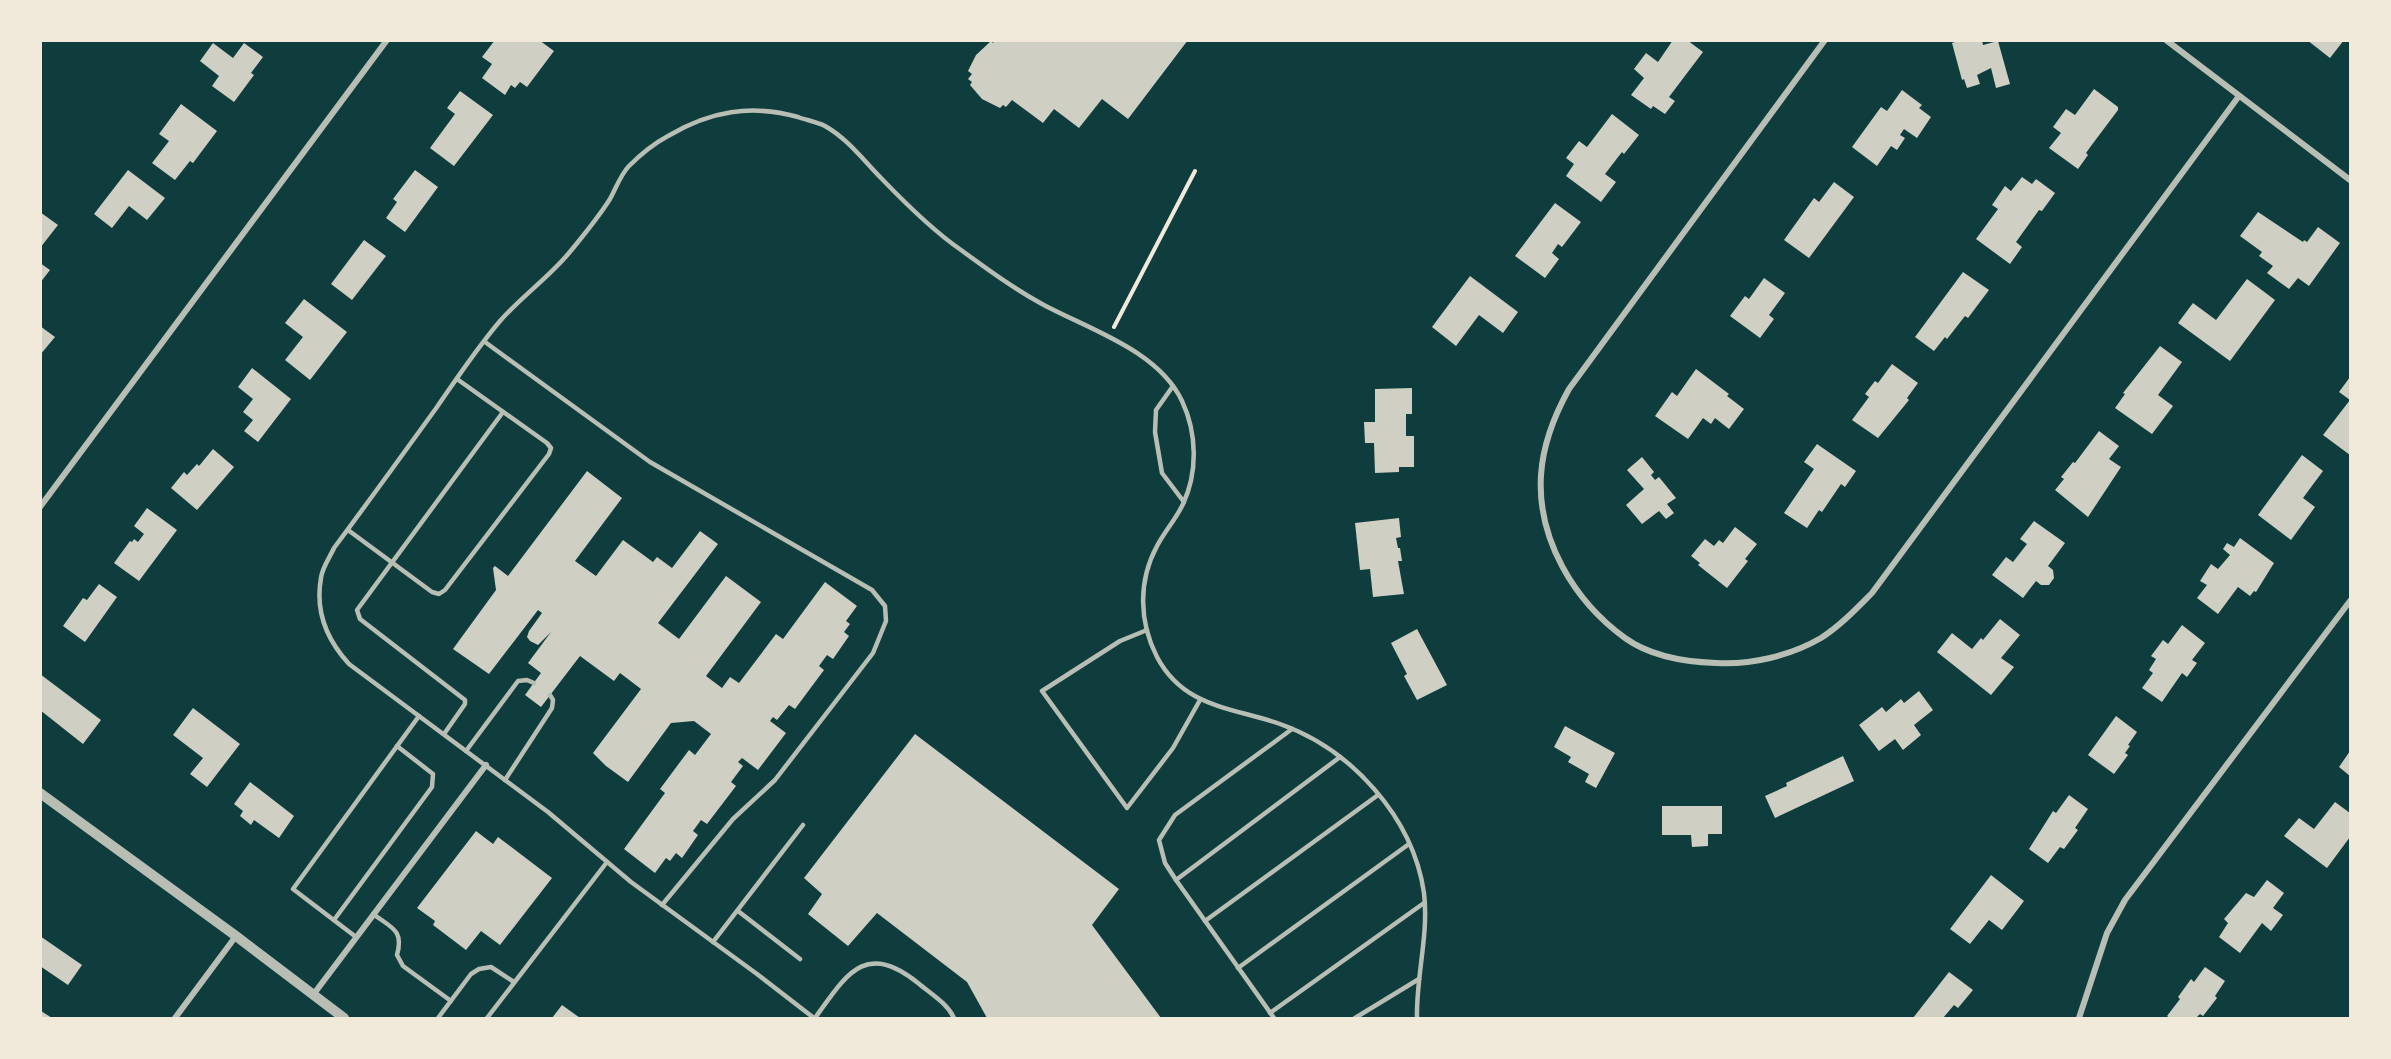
<svg xmlns="http://www.w3.org/2000/svg" width="2391" height="1059" font-family="'Noto Sans',sans-serif">
	<style>
		.building { fill: #cfcfc3 }
		.lines { fill: none; stroke-linecap: round; stroke-linejoin: round }
		.path { stroke: #f1e9da; stroke-width: 4 }
		.service { stroke: #b8beb3; stroke-width: 4.5 }
		.minor { stroke: #b8beb3; stroke-width: 6 }
		.tertiary { stroke: #b8beb3; stroke-width: 10 }
	</style>
	<rect width="100%" height="100%" fill="#0f3d3e"/>
	<g class="building">
		<path d="M495,40H539L554,51L527,87L520,82L515,88L511,85L505,95L482,78L492,64L482,57Z"/>
		<path d="M995,40H1188L1128,119L1102,99L1079,128L1054,109L1043,123L1012,100L1006,107L1003,105L1000,108L982,99L970,85L972,82L968,79L972,74L968,71L976,55L991,41L993,43Z"/>
		<path d="M1673,40H1687L1703,52L1669,97L1675,101L1665,114L1653,106L1651,109L1631,95L1644,78L1634,69L1646,53L1658,62Z"/>
		<path d="M1961,40H1982L1983,45L1998,41L2010,84L1996,88L1991,68L1977,75L1980,84L1967,88L1964,79L1962,80L1952,43Z"/>
		<path d="M2307,40H2344L2330,58Z"/>
		<path d="M213,43L233,58L244,43L263,57L251,73L254,75L234,102L212,86L219,76L200,61Z"/>
		<path d="M2094,89L2118,107V110L2091,146L2086,153L2088,155L2078,169L2049,148L2061,133L2053,127L2066,109L2075,115Z"/>
		<path d="M1902,90L1922,105L1919,108L1931,117L1917,138L1904,129L1900,135L1905,138L1897,150L1891,146L1877,166L1852,147L1881,107L1887,111Z"/>
		<path d="M460,91L493,115L454,166L430,148L455,114L447,108Z"/>
		<path d="M181,104L217,131L193,163L190,161L175,180L152,163L169,141L159,134Z"/>
		<path d="M1612,114L1639,135L1624,154L1622,152L1605,174L1616,182L1601,202L1566,176L1574,164L1566,158L1579,141L1587,147Z"/>
		<path d="M128,170L165,198L147,220L129,206L112,228L94,214Z"/>
		<path d="M415,170L438,187L405,232L386,218L397,202L393,199Z"/>
		<path d="M2022,177L2032,184L2036,179L2055,193L2042,211L2039,210L2016,242L2022,247L2010,264L1976,239L1998,209L1992,205L2005,186L2011,191Z"/>
		<path d="M1834,182L1854,197L1809,258L1784,240L1814,198L1819,202Z"/>
		<path d="M1555,203L1581,222L1562,247L1558,244L1552,253L1559,259L1545,278L1515,256Z"/>
		<path d="M40,212L58,225L40,248Z"/>
		<path d="M2258,212L2303,242L2304,240L2307,242L2318,227L2340,243L2309,286L2298,278L2289,289L2267,273L2273,266L2259,256L2262,252L2240,236Z"/>
		<path d="M364,240L386,256L352,300L331,284Z"/>
		<path d="M40,263L50,270L40,283Z"/>
		<path d="M1963,272L1989,290L1968,318L1965,316L1947,339L1945,337L1934,351L1915,337Z"/>
		<path d="M1470,276L1518,312L1503,333L1479,315L1456,346L1432,327Z"/>
		<path d="M1764,278L1785,293L1769,315L1774,319L1760,338L1730,316L1745,296L1749,299Z"/>
		<path d="M2247,279L2275,300L2230,361L2178,323L2193,303L2216,320Z"/>
		<path d="M304,299L347,332L310,380L285,360L303,337L285,323Z"/>
		<path d="M40,326L55,337L40,355Z"/>
		<path d="M2160,346L2182,362L2158,395L2173,406L2152,434L2115,408L2125,394L2123,393Z"/>
		<path d="M1892,364L1918,383L1907,398L1909,400L1878,438L1852,420L1869,397L1865,394L1875,381L1878,383Z"/>
		<path d="M252,368L291,399L258,442L244,431L253,420L243,412L253,399L238,387Z"/>
		<path d="M1696,369L1729,394L1727,396L1744,409L1729,429L1715,418L1711,424L1703,418L1688,439L1655,416L1672,392L1677,396Z"/>
		<path d="M2350,377V455L2323,435L2350,400L2339,392Z"/>
		<path d="M1412,388V414H1406V436H1414V467H1399V472L1375,473L1374,443H1365L1364,422H1375V389Z"/>
		<path d="M2099,431L2119,446L2109,459L2121,467L2088,517L2055,490L2064,479L2061,477L2073,462L2075,463Z"/>
		<path d="M1817,444L1856,471L1845,487L1841,484L1822,512L1819,510L1807,528L1784,513L1814,469L1804,462Z"/>
		<path d="M213,449L234,467L197,510L171,488L184,472L187,475L197,464L199,466Z"/>
		<path d="M2302,455L2323,471L2303,498L2315,507L2291,540L2258,515Z"/>
		<path d="M1642,457L1654,472L1651,475L1655,480L1659,477L1676,498L1667,504L1674,513L1666,519L1659,511L1642,524L1626,505L1644,489L1627,470Z"/>
		<path d="M587,471L622,498L575,561L596,576L623,540L653,562L657,557L672,568L700,531L718,544L658,623L679,639L726,576L761,602L706,676L722,688L730,677L739,683L776,634L783,639L825,582L857,606L846,621L850,624L844,632L849,636L833,659L827,655L819,666L824,670L795,709L789,705L777,720L773,717L770,721L786,733L758,770L742,758L738,762L743,766L731,782L736,786L707,824L701,820L693,831L698,835L682,858L676,853L670,861L666,858L655,873L624,849L665,793L660,789L689,750L695,755L711,734L694,721L671,723L628,782L606,766L593,753L641,689L620,673L614,681L580,656L541,707L525,695L541,673L528,663L551,632L538,645L530,641L527,637L529,631L542,613L538,610L489,674L453,649L496,590L493,568L495,566L508,576Z"/>
		<path d="M147,508L177,530L139,581L114,563L130,541L132,542L134,539L138,542L144,534L134,526Z"/>
		<path d="M1399,518L1401,537L1396,538L1398,548H1400L1402,561H1398L1404,594L1373,597L1370,569L1360,570L1355,523Z"/>
		<path d="M2034,521L2065,543L2048,566L2053,570L2054,578L2049,585H2041L2036,581L2023,598L1992,575L2006,557L2013,562L2027,544L2020,539Z"/>
		<path d="M1735,527L1757,544L1745,559L1748,561L1727,588L1698,565L1700,563L1691,556L1705,539L1714,546L1719,540L1723,543Z"/>
		<path d="M2240,538L2274,563L2256,592L2254,591L2250,596L2238,587L2218,614L2197,598L2207,585L2200,581L2211,564L2218,569L2230,555L2223,549L2227,543L2234,547Z"/>
		<path d="M99,584L117,597L85,642L63,626L83,598L87,600Z"/>
		<path d="M2000,619L2020,635L2001,658L2014,667L1991,695L1937,652L1952,633L1972,649L1981,638L1983,640Z"/>
		<path d="M2182,625L2205,643L2192,660L2197,663L2187,677L2182,673L2162,702L2142,688L2153,673L2149,670L2156,659L2151,656L2163,640L2168,644Z"/>
		<path d="M1417,629L1447,685L1417,700L1404,676L1407,674L1391,643Z"/>
		<path d="M40,674L101,720L83,744L40,710Z"/>
		<path d="M1919,691L1933,710L1914,725L1921,735L1903,750L1895,739L1879,751L1859,725L1882,707L1886,712L1901,699L1904,703Z"/>
		<path d="M193,708L240,744L207,787L190,774L203,758L173,735Z"/>
		<path d="M2116,716L2137,732L2128,745L2130,746L2125,753L2128,755L2114,774L2088,755Z"/>
		<path d="M1565,726L1615,753L1596,788L1585,782L1589,774L1568,762L1571,757L1554,747Z"/>
		<path d="M915,734L1119,889L1092,925L1161,1018H987L967,982L877,913L848,946L808,914L822,894L804,878Z"/>
		<path d="M2350,751V776L2339,767Z"/>
		<path d="M1843,756L1854,781L1775,818L1765,796L1787,786L1786,783Z"/>
		<path d="M250,782L294,816L279,838L254,820L251,825L240,816L243,811L234,804Z"/>
		<path d="M2069,795L2088,809L2075,828L2078,830L2064,849L2060,847L2048,863L2029,849L2053,811L2056,813Z"/>
		<path d="M2335,802L2350,813V837L2327,868L2284,836L2299,818L2314,829Z"/>
		<path d="M1662,806H1722V834H1708V846L1692,847L1691,835H1662Z"/>
		<path d="M476,831L493,844L498,837L552,878L500,945L481,931L466,950L433,925L435,921L417,908Z"/>
		<path d="M1991,875L2024,901L2002,930L1989,920L1970,944L1950,929Z"/>
		<path d="M2267,880L2284,893L2273,908L2283,915L2271,931L2262,923L2240,953L2219,937L2228,923L2224,919L2246,893L2254,897Z"/>
		<path d="M40,936L82,965L68,985L40,966Z"/>
		<path d="M2205,967L2225,981L2215,996L2217,998L2203,1016L2200,1014L2196,1018H2170L2167,1016L2180,999L2178,997L2191,979L2194,982Z"/>
		<path d="M1949,972L1973,990L1958,1008L1954,1005L1943,1018H1913Z"/>
		<path d="M562,1005L580,1018H552Z"/>
		<path d="M41,1011L52,1018H40Z"/>
	</g>
	<g class="lines">
		<path class="path" d="M1114,327L1195,171"/>
		<g class="service">
			<path d="M485,342L650,462L872,590L885,606L886,621L873,653L775,780L733,819L662,905"/>
			<path d="M1173,386L1156,410L1155,432L1162,473L1184,502"/>
			<path d="M348,530L432,592L439,594L445,590L549,454L551,448L547,443L457,379"/>
			<path d="M1147,630L1120,641L1042,691L1127,808L1173,748L1200,700"/>
			<path d="M444,734L465,704V700L360,619L357,610L503,412"/>
			<path d="M466,751L518,681L527,680L534,683"/>
			<path d="M505,780L552,708L553,700L550,695"/>
			<path d="M1176,880L1340,757"/>
			<path d="M738,911L800,959"/>
			<path d="M373,914C392,928 404,930 397,955L403,966L451,1001"/>
			<path d="M334,920L432,787L433,774L397,746"/>
			<path d="M1205,921L1378,795"/>
			<path d="M356,937L293,889L419,716"/>
			<path d="M713,942L803,825"/>
			<path d="M1238,968L1409,844"/>
			<path d="M1270,1013L1424,903"/>
			<path d="M438,1018L471,974L479,969L491,967L514,982"/>
			<path d="M487,1018L607,862"/>
			<path d="M814,1018L757,974L631,882L548,812L349,664C327,640 315,611 321,578C322,568 330,557 334,548C369,501 403,454 437,407C457,378 477,348 500,321C521,297 548,278 569,253C583,236 598,218 610,199C616,188 621,174 629,166C640,155 655,143 668,136C710,111 751,104 798,117C806,120 817,122 825,126C848,139 864,161 882,179C906,204 932,230 961,250C987,269 1013,288 1042,304C1088,329 1158,350 1182,401C1197,433 1198,472 1183,504C1176,519 1165,531 1157,546C1138,581 1139,622 1157,657C1184,708 1232,707 1280,724C1351,749 1413,817 1424,893C1429,935 1416,976 1417,1018"/>
			<path d="M815,1018C846,975 865,940 918,983C931,994 947,1003 954,1018"/>
			<path d="M1274,1018L1176,880L1165,863L1159,840L1175,815L1292,729"/>
			<path d="M1355,1018L1419,979"/>
		</g>
		<g class="minor">
			<path d="M1825,40L1569,389C1554,416 1543,444 1541,475C1537,539 1574,601 1625,638C1650,656 1686,662 1716,663C1751,665 1790,656 1821,638C1840,626 1856,609 1872,593L2239,96"/>
			<path d="M2166,40L2350,180"/>
			<path d="M40,507L387,40"/>
			<path d="M313,995L486,765"/>
			<path d="M175,1018L236,936"/>
			<path d="M2079,1018L2107,933L2125,900L2350,601"/>
		</g>
		<path class="tertiary" d="M40,793L236,936L344,1018"/>
	</g>
	<rect width="2391" height="1059" fill="none" stroke="#f1e9da" stroke-width="84"/>
</svg>
